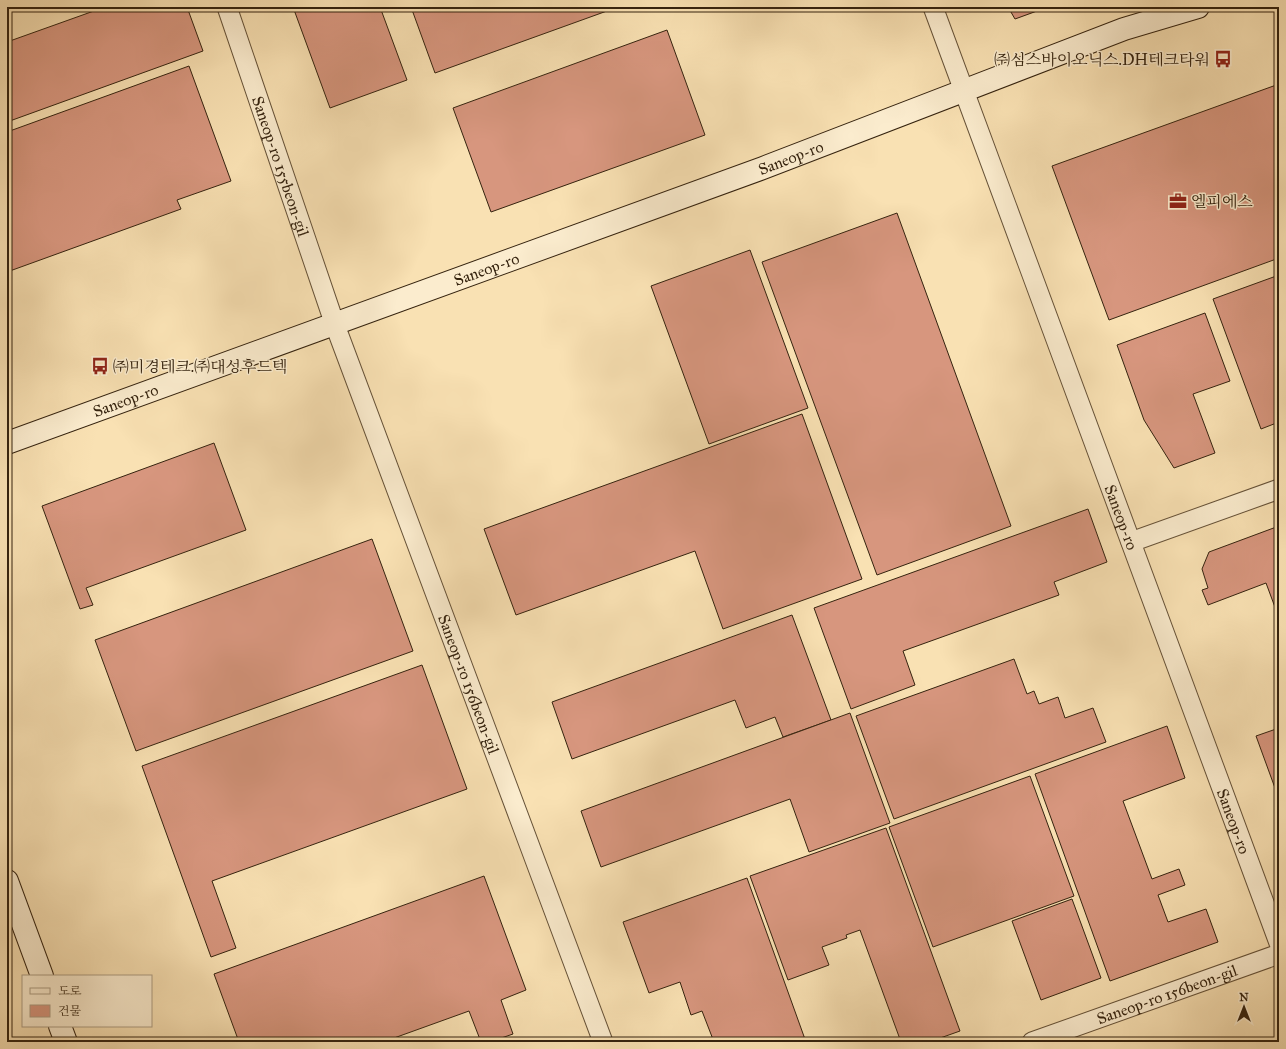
<svg xmlns="http://www.w3.org/2000/svg" width="1286" height="1049" font-family="'IM FELL Great Primer','Noto Serif KR',serif">
	<style>
		.building { fill: #d7967e; stroke: #35230f }
		.lines { fill: none; stroke-linecap: round; stroke-linejoin: round }
		.street-casing { stroke: #665238; stroke-width: 21 }
		.secondary-casing { stroke: #35230f; stroke-width: 24 }
		.street { stroke: #fbecce; stroke-width: 19 }
		.secondary { stroke: #fbecce; stroke-width: 22 }
		.labels { text-anchor: middle; dominant-baseline: central; stroke-width: 3; stroke-linejoin: round; paint-order: stroke }
		.poi-label { font-size: 16px; fill: #35230f; stroke: #fbecce; text-anchor: start }
		.street-label { font-size: 16px; fill: #35230f; stroke: #fbecce }
	</style>
	<rect width="100%" height="100%" fill="#f9e1b3"/>
	<filter id="stains"><feTurbulence type="fractalNoise" baseFrequency=".005" numOctaves="4"/><feColorMatrix values="0 0 0 0 .2 0 0 0 0 .09 0 0 0 0 .02 0 0 0 .5 -.17"/></filter>
	<radialGradient id="worn" r=".72"><stop offset=".6" stop-color="#630" stop-opacity="0"/><stop offset="1" stop-color="#630" stop-opacity=".3"/></radialGradient>
	<g class="building">
		<path d="M105,7H187L203,51L7,122V42Z"/>
		<path d="M293,7H380L407,80L330,108Z"/>
		<path d="M411,7H618L435,73Z"/>
		<path d="M1008,7H1048L1015,19Z"/>
		<path d="M667,30L705,135L491,212L453,108Z"/>
		<path d="M189,66L231,181L177,200L181,209L7,272V132Z"/>
		<path d="M1279,84V258L1109,320L1052,166Z"/>
		<path d="M897,213L1011,526L877,575L762,262Z"/>
		<path d="M750,250L808,408L709,444L651,286Z"/>
		<path d="M1279,275V422L1261,429L1213,299Z"/>
		<path d="M1205,313L1230,381L1193,394L1215,453L1174,468L1144,420L1117,345Z"/>
		<path d="M802,414L862,579L723,629L695,551L516,615L484,529Z"/>
		<path d="M214,443L246,530L86,588L93,605L80,609L42,506Z"/>
		<path d="M1088,509L1107,562L1054,582L1059,595L903,651L915,685L851,709L814,608Z"/>
		<path d="M1279,526V618L1266,583L1208,605L1202,590L1208,588L1202,569L1209,552Z"/>
		<path d="M372,539L413,651L136,751L95,640Z"/>
		<path d="M792,615L831,720L783,737L775,717L746,728L735,700L572,759L552,702Z"/>
		<path d="M1014,659L1027,694L1034,691L1039,704L1058,697L1065,718L1093,708L1106,742L894,819L856,716Z"/>
		<path d="M422,665L467,789L212,881L236,948L211,957L142,766Z"/>
		<path d="M850,713L890,823L809,852L790,799L601,867L581,811Z"/>
		<path d="M1167,726L1185,778L1123,801L1152,879L1179,869L1185,885L1158,895L1168,922L1206,909L1218,942L1110,981L1035,774Z"/>
		<path d="M1279,728V799L1256,736Z"/>
		<path d="M1030,776L1074,896L933,947L889,827Z"/>
		<path d="M886,828L960,1031L929,1042H901L860,930L846,935L847,938L822,947L829,965L788,980L750,876Z"/>
		<path d="M484,876L526,990L501,1000L513,1034L490,1042H481L469,1011L383,1042H239L214,974Z"/>
		<path d="M747,878L806,1042H714L702,1011L691,1015L680,982L649,993L623,922Z"/>
		<path d="M1072,899L1101,978L1041,1000L1012,921Z"/>
	</g>
	<g class="lines">
		<g class="street-casing">
			<g id="street">
				<path id="s1" d="M227,7L335,325L603,1042"/>
				<path id="s2" d="M933,7L1279,943"/>
				<path d="M1131,542L1279,489"/>
				<path id="s3" d="M1032,1042L1279,954"/>
			</g>
		</g>
		<g class="secondary-casing">
			<g id="secondary">
				<path id="s4" d="M7,443L763,168L1124,29L1198,7"/>
				<path d="M7,881L42,976"/>
				<path d="M60,1026L66,1042"/>
			</g>
		</g>
		<use href="#street" class="street"/>
		<use href="#secondary" class="secondary"/>
	</g>
	<defs>
		<g id="bus-bare" transform="scale(1.38)"><path d="M-5-6H5V4H4V6H2V4H-2V6H-4V4H-5ZM-3.5-4V0h7V-4ZM-3.5 1.2v1.5H-2V1.2ZM2 1.2v1.5H3.5V1.2Z" fill="#8f2418" stroke="#fbecce" stroke-width="2.5" paint-order="stroke"/></g>
		<g id="office-bare" transform="scale(1.38)"><path d="M-6-3h4V-5.5h4V-3h4V5H-6ZM-1-4.5V-3h2v-1.5ZM-6 0V1H6V0Z" fill="#8f2418" stroke="#fbecce" stroke-width="2.5" paint-order="stroke"/></g>
	</defs>
	<g fill-rule="evenodd">
		<use href="#bus-bare" x="1223" y="59"/>
		<use href="#office-bare" x="1178" y="201"/>
		<use href="#bus-bare" x="100" y="366"/>
	</g>
	<g class="labels">
		<g class="poi-label">
			<text x="1210" y="59" text-anchor="end">㈜심스바이오닉스.DH테크타워</text>
			<text x="1191" y="201">엘피에스</text>
			<text x="113" y="366">㈜미경테크.㈜대성후드텍</text>
		</g>
		<g class="street-label">
			<text stroke="none"><textPath href="#s4" startOffset="834">Saneop-ro</textPath></text>
			<text stroke="none"><textPath href="#s1" startOffset="168">Saneop-ro 155beon-gil</textPath></text>
			<text stroke="none"><textPath href="#s4" startOffset="510">Saneop-ro</textPath></text>
			<text stroke="none"><textPath href="#s4" startOffset="126">Saneop-ro</textPath></text>
			<text stroke="none"><textPath href="#s2" startOffset="544">Saneop-ro</textPath></text>
			<text stroke="none"><textPath href="#s1" startOffset="719">Saneop-ro 156beon-gil</textPath></text>
			<text stroke="none"><textPath href="#s2" startOffset="868">Saneop-ro</textPath></text>
			<text stroke="none"><textPath href="#s3" startOffset="143">Saneop-ro 156beon-gil</textPath></text>
		</g>
	</g>
	<rect width="1286" height="1049" fill="none" stroke="#f9e1b3" stroke-width="24"/>
	<rect x="8" y="8" width="1270" height="1033" fill="none" stroke="#35230f" stroke-width="2"/>
	<rect x="12" y="12" width="1262" height="1025" fill="none" stroke="#35230f"/>
	<rect x="22" y="975" width="130" height="52" fill="#fbecce" stroke="#ac9c82"/>
	<rect x="30" y="988" width="20" height="6" fill="#fbecce" stroke="#ac9c82"/>
	<text x="58" y="995" font-size="12" fill="#35230f">도로</text>
	<rect x="30" y="1005" width="20" height="12" fill="#d7967e" stroke="#ac9c82"/>
	<text x="58" y="1015" font-size="12" fill="#35230f">건물</text>
	<g transform="translate(1244 1007)" stroke="#fbecce" stroke-width="3" paint-order="stroke">
	<path d="M0-3L7 15L0 10L-7 15Z" fill="#35230f"/>
	<text y="-6" font-size="11" font-weight="bold" text-anchor="middle" fill="#35230f">N</text>
	</g>
	<rect width="100%" height="100%" filter="url(#stains)"/>
	<rect width="100%" height="100%" fill="url(#worn)"/>
</svg>
